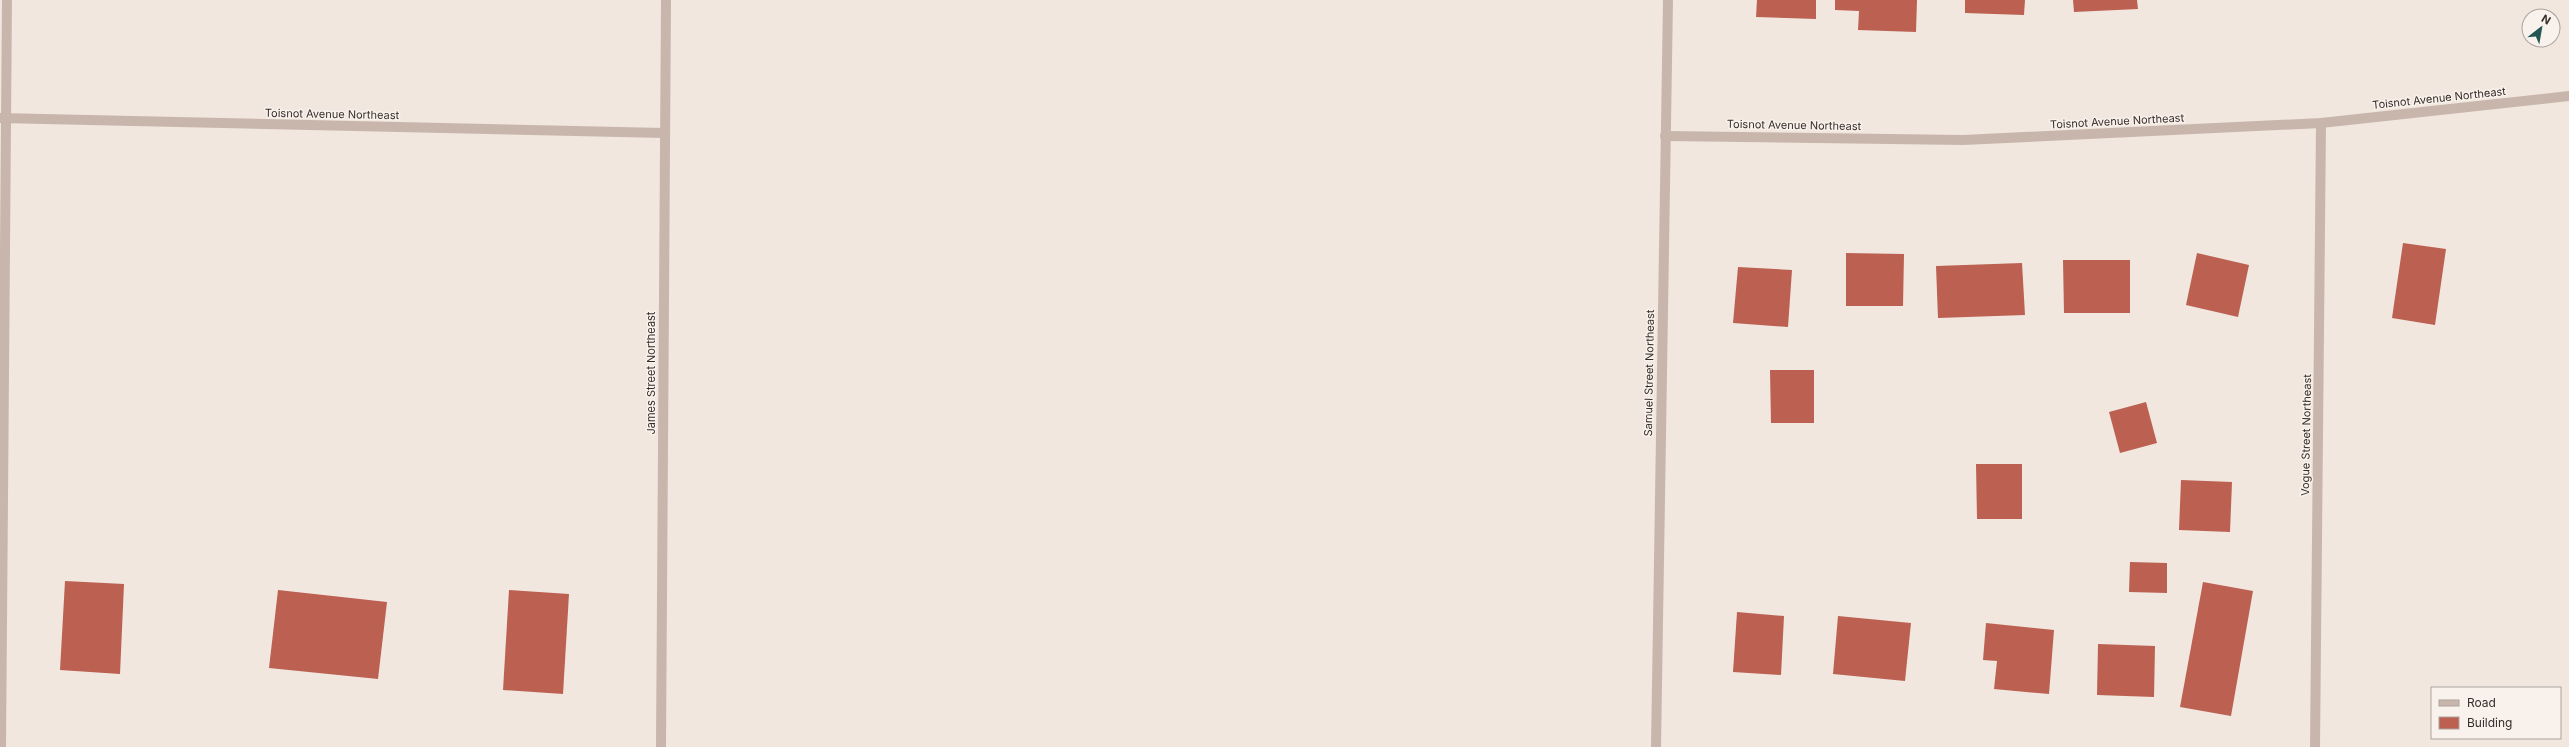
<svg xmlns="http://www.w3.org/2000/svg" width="2569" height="747" font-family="Inter,sans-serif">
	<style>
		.building { fill: #bc6052 }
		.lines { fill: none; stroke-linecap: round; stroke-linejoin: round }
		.minor { stroke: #c8b6ac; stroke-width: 10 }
		.labels { text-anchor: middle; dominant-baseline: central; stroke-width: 3; stroke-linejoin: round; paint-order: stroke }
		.street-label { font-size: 11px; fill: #372d2a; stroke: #f9f1eb }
	</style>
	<rect width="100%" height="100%" fill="#f1e7df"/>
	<g class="building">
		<path d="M1757,0H1816V19L1756,17Z"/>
		<path d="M1835,0H1917L1916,32L1858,30L1859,11L1835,10Z"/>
		<path d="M1965,0H2025L2024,15L1965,13Z"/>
		<path d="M2073,0H2137L2138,9L2074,12Z"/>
		<path d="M2403,243L2446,249L2435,325L2392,318Z"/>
		<path d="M1846,253L1904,254L1903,306H1846Z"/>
		<path d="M2197,253L2249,265L2238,317L2186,305Z"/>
		<path d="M2063,260H2130V313H2064Z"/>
		<path d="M2022,263L2025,315L1938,318L1936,266Z"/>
		<path d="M1738,267L1792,270L1788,327L1733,323Z"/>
		<path d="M1770,370H1814V423H1771Z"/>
		<path d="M2146,402L2157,443L2120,453L2109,412Z"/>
		<path d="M1976,464H2022V519H1977Z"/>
		<path d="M2181,480L2232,482L2230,532L2179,530Z"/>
		<path d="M2130,562L2167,563V593L2129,592Z"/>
		<path d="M65,581L124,584L120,674L60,670Z"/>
		<path d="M2203,582L2253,591L2231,716L2180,707Z"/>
		<path d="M278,590L387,602L378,679L269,668Z"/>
		<path d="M509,590L569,594L563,694L503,690Z"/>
		<path d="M1737,612L1784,616L1781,675L1733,672Z"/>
		<path d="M1838,616L1911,623L1905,681L1833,674Z"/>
		<path d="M1986,623L2054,630L2049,694L1994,689L1997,661L1983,660Z"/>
		<path d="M2098,644L2155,646L2154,697L2097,695Z"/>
	</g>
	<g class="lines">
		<g class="minor">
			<path d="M0,118L664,133"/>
			<path d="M1665,136L1963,140L2321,123L2569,96"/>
			<path d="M1,747L7,0"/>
			<path d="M661,747L666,0"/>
			<path d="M1656,747L1668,0"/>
			<path d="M2315,747L2321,123"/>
		</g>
	</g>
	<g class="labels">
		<g class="street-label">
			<text transform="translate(2439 98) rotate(-6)">Toisnot Avenue Northeast</text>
			<text transform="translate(332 114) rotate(1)">Toisnot Avenue Northeast</text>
			<text transform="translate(2117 121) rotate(-3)">Toisnot Avenue Northeast</text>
			<text transform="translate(1794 125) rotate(1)">Toisnot Avenue Northeast</text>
			<text transform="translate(651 373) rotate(-90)">James Street Northeast</text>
			<text transform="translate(1649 373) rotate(-89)">Samuel Street Northeast</text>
			<text transform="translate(2306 435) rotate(-89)">Vogue Street Northeast</text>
		</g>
	</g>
	<rect x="2431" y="687" width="130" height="52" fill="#f9f1eb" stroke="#aba39e"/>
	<rect x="2439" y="700" width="20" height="6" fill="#c8b6ac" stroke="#aba39e"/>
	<text x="2467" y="707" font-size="12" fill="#372d2a">Road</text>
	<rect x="2439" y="717" width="20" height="12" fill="#bc6052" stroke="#aba39e"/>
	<text x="2467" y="727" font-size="12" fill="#372d2a">Building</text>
	<g transform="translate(2541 28) rotate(31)"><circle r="19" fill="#f9f1eb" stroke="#aba39e"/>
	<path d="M0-3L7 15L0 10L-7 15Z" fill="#235553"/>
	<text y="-6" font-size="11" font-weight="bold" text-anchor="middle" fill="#372d2a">N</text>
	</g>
</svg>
